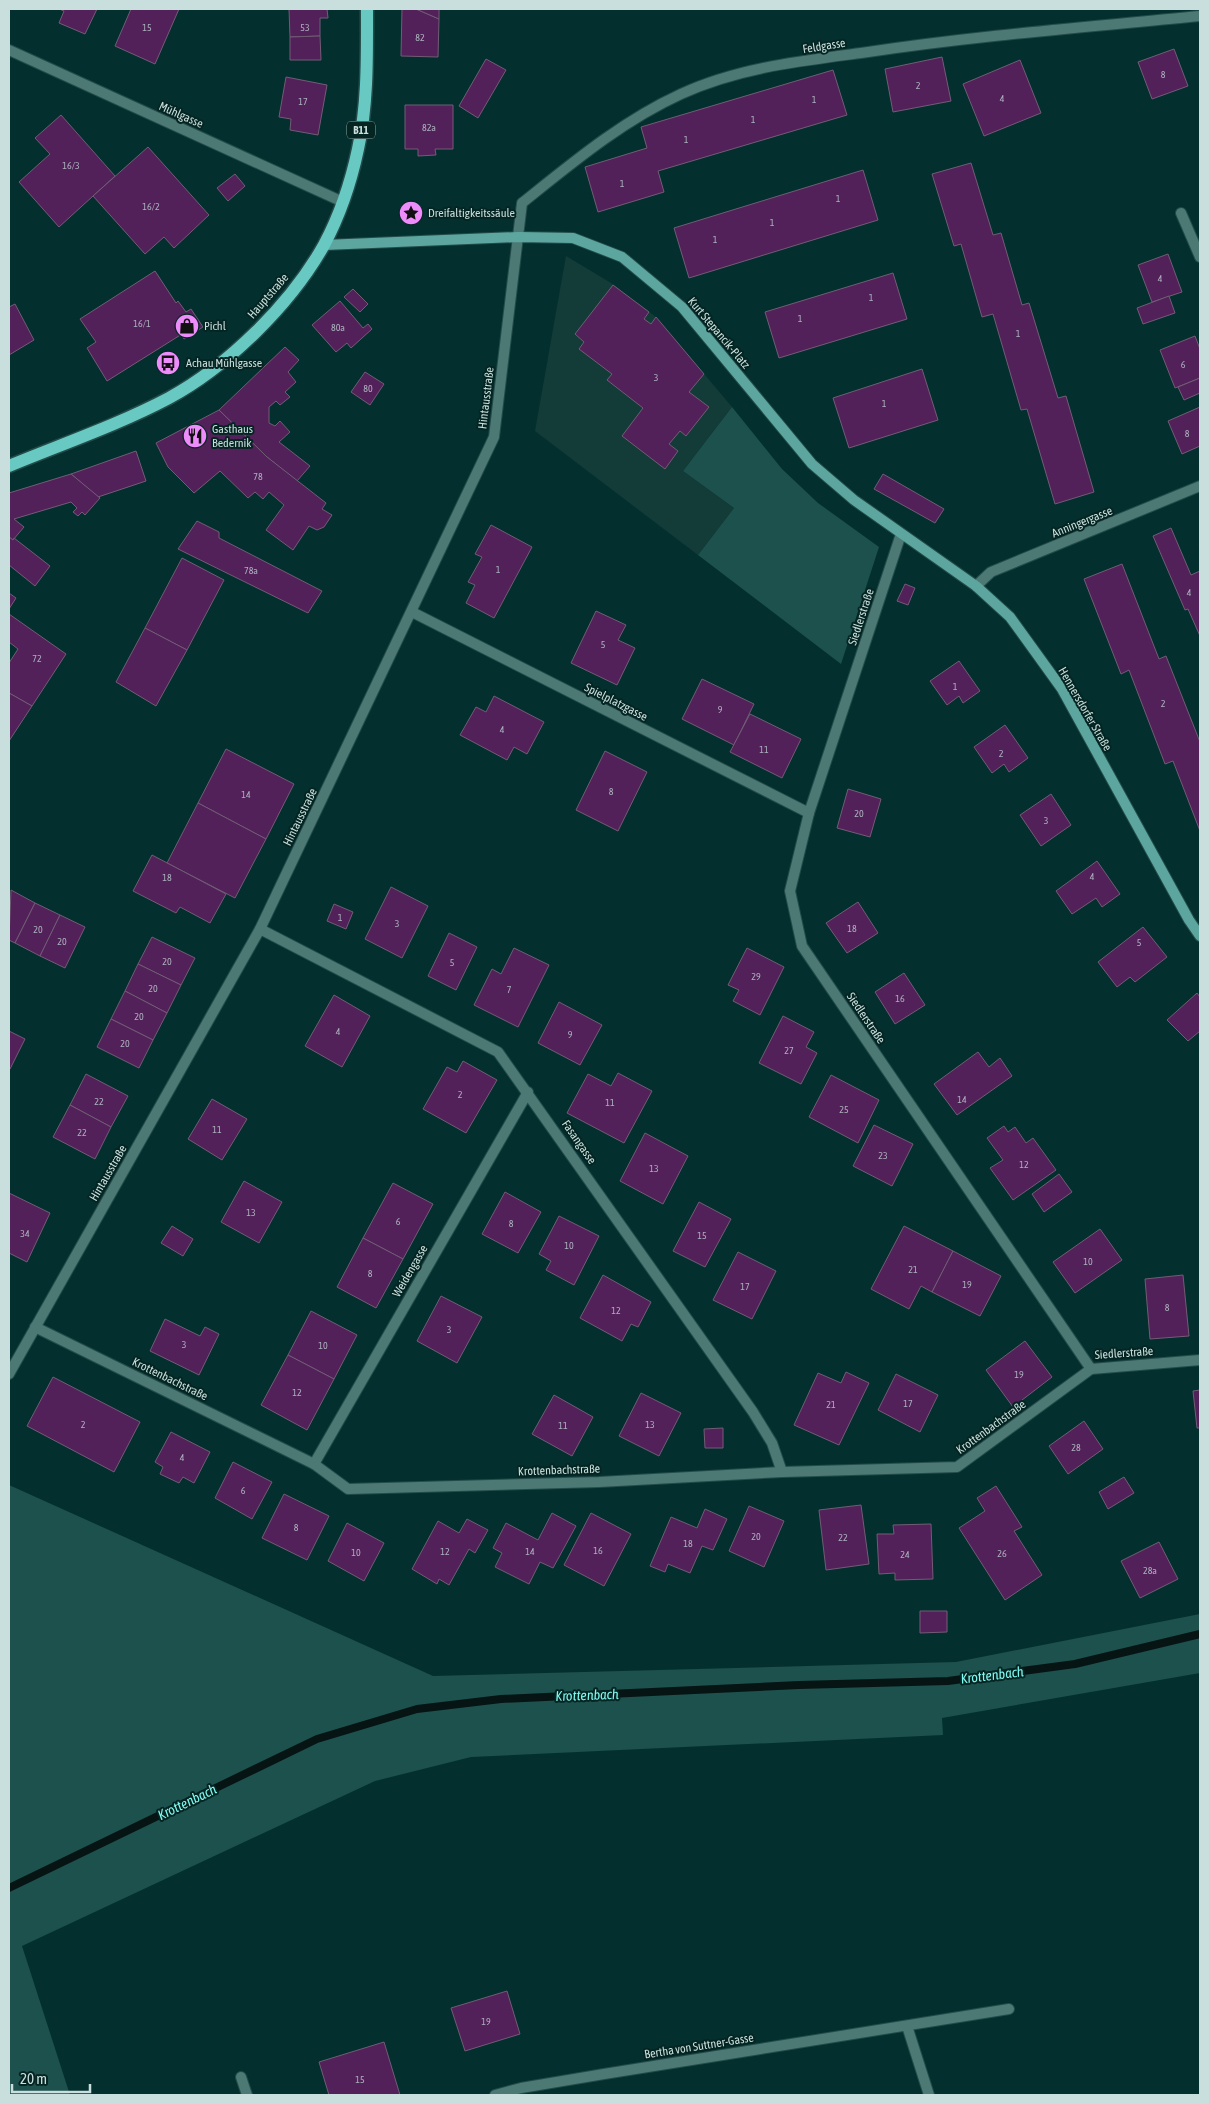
<svg xmlns="http://www.w3.org/2000/svg" width="1209" height="2104" font-family="'Asap Condensed',sans-serif">
	<style>
		.built { fill: #133b38 }
		.green { fill: #1d514d }
		.lines { fill: none; stroke-linecap: round; stroke-linejoin: round }
		.stream { stroke: #061514; stroke-width: 8 }
		.building { fill: #522159; stroke: #725c75 }
		.street-casing { stroke: #234c4a; stroke-width: 12 }
		.secondary-casing { stroke: #234c4a; stroke-width: 12 }
		.primary-casing { stroke: #234c4a; stroke-width: 15 }
		.street { stroke: #4d7975; stroke-width: 10 }
		.secondary { stroke: #5da6a0; stroke-width: 10 }
		.primary { stroke: #68c9c2; stroke-width: 12 }
		.labels { text-anchor: middle; dominant-baseline: central; stroke-width: 4; stroke-linejoin: round; paint-order: stroke }
		.number-label { font-size: 10px; fill: #abb0bc }
		.shield { fill: #052523; stroke: #8ea7a5; stroke-width: 1 }
		.shield-label { font-size: 11px; font-weight: bold; fill: #c9dfdd }
		.street-label { font-size: 12px; fill: #c9dfdd; stroke: #052523 }
		.poi-label { font-size: 12px; fill: #c9dfdd; stroke: #052523; text-anchor: start }
		.water-label { font-size: 14px; font-style: italic; fill: #80faf1; stroke: #052523 }
	</style>
	<rect width="100%" height="100%" fill="#03302e"/>
	<path class="built" d="M566,256L611,283L656,317L732,407L683,471L734,508L698,555L535,431Z"/>
	<g class="green">
		<path d="M732,407L782,469L818,503L879,547L841,664L698,555L734,508L683,471Z"/>
		<path d="M9,1485L433,1676L956,1662L1200,1614V1673L942,1718L943,1735L471,1757L375,1781L22,1946L70,2095H9Z"/>
	</g>
	<g class="lines">
		<path class="stream" d="M9,1888L317,1739L417,1709L501,1699L799,1685L948,1681L1075,1664L1200,1634"/>
	</g>
	<g class="building">
		<path d="M59,9H97L85,34L59,23L64,11Z"/>
		<path d="M131,9H179L155,64L115,46Z"/>
		<path d="M289,9H327L328,18H320V36L290,37Z"/>
		<path d="M402,9H416L439,19L438,57L401,56Z"/>
		<path d="M416,9H439V19Z"/>
		<path d="M320,36L321,60H290V37Z"/>
		<path d="M1174,49L1188,86L1152,99L1138,62Z"/>
		<path d="M942,57L951,101L893,112L885,69Z"/>
		<path d="M486,59L506,70L478,118L459,106Z"/>
		<path d="M1020,60L1041,113L984,136L963,84Z"/>
		<path d="M833,70L847,115L658,171L664,192L598,212L585,167L647,148L641,127Z"/>
		<path d="M286,77L327,85L318,135L290,130L291,119L279,117Z"/>
		<path d="M405,105H453V149H435L436,155L418,156V149H405Z"/>
		<path d="M61,115L115,176L59,227L19,182L50,154L35,138Z"/>
		<path d="M148,147L209,215L174,248L164,237L145,254L93,196Z"/>
		<path d="M971,163L993,235L1001,233L1022,305L1029,303L1058,398L1066,396L1094,492L1055,504L1027,409L1021,410L993,314L982,317L961,244L954,246L932,174Z"/>
		<path d="M863,170L878,220L689,278L674,228Z"/>
		<path d="M235,174L245,186L228,201L217,188Z"/>
		<path d="M1168,254L1182,292L1152,302L1138,265Z"/>
		<path d="M155,271L176,303L178,301L186,312L191,309L203,327L184,339L182,334L107,381L87,348L96,342L80,319Z"/>
		<path d="M893,273L907,319L779,358L765,312Z"/>
		<path d="M613,285L649,312L644,319L651,324L656,317L704,374L689,392L709,407L686,436L680,431L669,444L678,451L665,469L622,436L643,408L607,380L612,374L579,349L584,342L575,334Z"/>
		<path d="M353,289L368,304L360,312L344,297Z"/>
		<path d="M1169,296L1175,313L1143,324L1137,308Z"/>
		<path d="M340,301L363,328L368,324L372,329L351,348L347,343L336,352L312,325Z"/>
		<path d="M15,304L34,340L9,355V307Z"/>
		<path d="M1195,336L1200,349V378L1175,388L1160,350Z"/>
		<path d="M285,347L299,360L288,372L296,382L285,392L290,397L280,405L276,401L269,407V423L275,426L280,421L290,432L279,442L310,466L297,481L267,457L219,410Z"/>
		<path d="M922,369L938,420L849,448L833,398Z"/>
		<path d="M365,372L384,384L370,405L351,392Z"/>
		<path d="M1200,378V393L1184,400L1178,387Z"/>
		<path d="M1200,407V446L1182,454L1168,421Z"/>
		<path d="M219,410L267,457L326,503L322,509L332,515L324,527L317,530L309,526L293,550L266,530L284,505L269,492L263,499L255,492L248,498L220,471L194,493L168,467L156,443Z"/>
		<path d="M136,451L146,481L98,497L71,474Z"/>
		<path d="M71,474L100,498L85,515L82,512L78,516L73,512L77,508L71,502L14,519L24,527L13,540L9,537V493Z"/>
		<path d="M883,474L944,509L935,523L874,489Z"/>
		<path d="M197,521L219,532V538L322,591L308,613L178,549Z"/>
		<path d="M491,525L532,547L494,618L466,603L475,585L468,582L482,557L475,554Z"/>
		<path d="M1171,528L1191,575L1200,571V636L1188,609L1185,610L1153,536Z"/>
		<path d="M9,537L13,540L14,538L50,566L35,586L9,565Z"/>
		<path d="M182,558L224,580L187,650L145,628Z"/>
		<path d="M1122,564L1159,659L1166,656L1200,742V831L1173,761L1165,764L1129,670L1121,674L1084,579Z"/>
		<path d="M905,584L915,588L908,605L897,601Z"/>
		<path d="M9,593L16,598L9,609Z"/>
		<path d="M596,611L626,625L618,640L635,648L617,685L571,663Z"/>
		<path d="M9,614L66,654L32,706L9,693V663L18,649L9,642Z"/>
		<path d="M145,628L187,650L156,706L116,682Z"/>
		<path d="M959,661L980,691L963,703L959,696L947,705L930,681Z"/>
		<path d="M702,679L754,704L734,745L682,719Z"/>
		<path d="M9,693L32,706L9,741Z"/>
		<path d="M494,696L544,722L527,754L514,747L507,760L460,735L476,707L486,712Z"/>
		<path d="M750,714L801,739L782,778L730,752Z"/>
		<path d="M1005,725L1028,758L1009,772L1004,764L992,773L974,747Z"/>
		<path d="M226,749L294,784L266,839L198,803Z"/>
		<path d="M605,751L647,772L618,831L576,810Z"/>
		<path d="M848,789L881,799L870,837L837,828Z"/>
		<path d="M1051,794L1071,825L1041,846L1020,815Z"/>
		<path d="M198,803L266,839L235,898L167,863Z"/>
		<path d="M152,855L226,894L210,923L180,907L176,913L133,891Z"/>
		<path d="M1097,861L1120,894L1102,907L1096,898L1072,914L1056,891Z"/>
		<path d="M391,887L428,906L402,958L365,939Z"/>
		<path d="M11,890L35,903L15,943L9,940Z"/>
		<path d="M858,902L878,933L847,953L826,923Z"/>
		<path d="M35,903L60,915L40,956L15,943Z"/>
		<path d="M334,904L353,912L346,929L327,921Z"/>
		<path d="M60,915L85,927L65,968L40,956Z"/>
		<path d="M1143,927L1167,957L1135,982L1130,977L1117,987L1098,962Z"/>
		<path d="M449,933L477,947L456,990L428,976Z"/>
		<path d="M152,937L195,958L181,985L138,964Z"/>
		<path d="M514,948L549,965L518,1027L474,1005L492,969L501,974Z"/>
		<path d="M747,948L784,967L760,1015L733,1001L739,990L728,985Z"/>
		<path d="M138,964L181,985L167,1013L125,991Z"/>
		<path d="M904,973L925,1005L895,1024L875,992Z"/>
		<path d="M125,991L167,1013L153,1040L111,1019Z"/>
		<path d="M1197,993L1200,997V1031L1188,1041L1167,1020Z"/>
		<path d="M334,995L370,1016L342,1067L305,1046Z"/>
		<path d="M559,1002L602,1025L580,1065L538,1043Z"/>
		<path d="M783,1016L814,1032L806,1047L817,1053L801,1084L759,1063Z"/>
		<path d="M111,1019L153,1040L139,1068L97,1047Z"/>
		<path d="M9,1031L25,1039L10,1069H9Z"/>
		<path d="M978,1052L989,1067L1000,1058L1012,1076L957,1115L934,1084Z"/>
		<path d="M463,1061L497,1080L466,1133L423,1109L447,1067L457,1072Z"/>
		<path d="M618,1073L652,1091L624,1143L567,1113L588,1074L611,1086Z"/>
		<path d="M86,1074L128,1096L111,1127L70,1105Z"/>
		<path d="M831,1075L879,1100L858,1143L809,1117Z"/>
		<path d="M212,1099L247,1119L222,1160L188,1139Z"/>
		<path d="M70,1105L111,1127L95,1159L53,1137Z"/>
		<path d="M874,1125L913,1144L892,1186L853,1166Z"/>
		<path d="M1004,1126L1008,1132L1015,1127L1026,1143L1033,1138L1056,1170L1013,1200L990,1168L1003,1160L987,1138Z"/>
		<path d="M645,1133L688,1156L663,1204L620,1181Z"/>
		<path d="M1059,1174L1072,1192L1044,1212L1032,1194Z"/>
		<path d="M244,1181L282,1202L259,1243L221,1222Z"/>
		<path d="M393,1183L433,1204L403,1259L363,1238Z"/>
		<path d="M505,1192L541,1212L518,1253L482,1234Z"/>
		<path d="M9,1193L50,1213L27,1262L9,1253Z"/>
		<path d="M699,1202L731,1219L705,1267L673,1251Z"/>
		<path d="M559,1216L599,1236L574,1285L546,1270L551,1261L539,1254Z"/>
		<path d="M172,1226L193,1239L183,1256L161,1243Z"/>
		<path d="M904,1226L953,1251L932,1292L921,1286L909,1309L871,1289Z"/>
		<path d="M1100,1229L1122,1260L1075,1293L1053,1262Z"/>
		<path d="M363,1238L403,1259L376,1308L337,1287Z"/>
		<path d="M953,1251L1001,1276L980,1316L932,1292Z"/>
		<path d="M738,1252L776,1271L752,1319L713,1300Z"/>
		<path d="M603,1275L651,1302L638,1327L631,1324L622,1341L580,1318Z"/>
		<path d="M1183,1275L1189,1336L1150,1339L1145,1279Z"/>
		<path d="M441,1296L482,1317L457,1363L417,1341Z"/>
		<path d="M311,1311L357,1335L334,1379L288,1355Z"/>
		<path d="M165,1319L200,1336L205,1327L219,1334L199,1375L150,1351Z"/>
		<path d="M1025,1341L1052,1377L1013,1407L986,1370Z"/>
		<path d="M288,1355L334,1379L307,1430L261,1405Z"/>
		<path d="M846,1372L869,1383L839,1445L794,1425L818,1373L841,1383Z"/>
		<path d="M896,1374L938,1395L920,1432L878,1410Z"/>
		<path d="M53,1377L140,1422L114,1472L27,1426Z"/>
		<path d="M1200,1390V1428H1197L1193,1391Z"/>
		<path d="M641,1393L681,1413L659,1456L619,1436Z"/>
		<path d="M554,1395L593,1417L572,1456L532,1434Z"/>
		<path d="M1084,1421L1103,1449L1068,1474L1049,1446Z"/>
		<path d="M723,1428V1448H705L704,1429Z"/>
		<path d="M171,1432L210,1452L194,1483L183,1477L179,1483L160,1474L163,1467L155,1462Z"/>
		<path d="M233,1462L272,1482L252,1519L215,1498Z"/>
		<path d="M1124,1477L1134,1493L1108,1509L1099,1492Z"/>
		<path d="M996,1486L1022,1527L1014,1531L1042,1575L1005,1600L959,1528L985,1511L977,1498Z"/>
		<path d="M284,1494L329,1516L307,1560L262,1538Z"/>
		<path d="M861,1505L869,1564L826,1570L819,1510Z"/>
		<path d="M749,1506L784,1521L764,1567L729,1551Z"/>
		<path d="M705,1509L727,1519L713,1550L702,1546L690,1573L668,1564L665,1572L650,1566L671,1517L697,1528Z"/>
		<path d="M552,1513L576,1526L553,1568L540,1562L529,1584L495,1567L502,1553L493,1548L506,1523L538,1540Z"/>
		<path d="M591,1513L631,1534L604,1586L564,1565Z"/>
		<path d="M467,1519L488,1530L475,1553L469,1549L449,1585L439,1579L437,1584L412,1569L438,1521L459,1533Z"/>
		<path d="M347,1523L384,1543L364,1581L328,1561Z"/>
		<path d="M931,1524L933,1579L895,1580V1573L879,1574L877,1534H894L893,1525Z"/>
		<path d="M1159,1542L1178,1579L1140,1598L1121,1561Z"/>
		<path d="M920,1611H947V1632L920,1633Z"/>
		<path d="M507,1991L520,2034L465,2051L451,2008Z"/>
		<path d="M384,2042L400,2095H329L319,2062Z"/>
	</g>
	<g class="lines">
		<g class="street-casing">
			<g id="street">
				<path d="M9,50L343,202"/>
				<path d="M1181,213L1200,257"/>
				<path d="M901,534L809,813L790,891L802,946L1091,1369L1200,1360"/>
				<path d="M976,586L991,572L1200,486"/>
				<path d="M412,612L809,813"/>
				<path d="M260,929L498,1052L753,1412L772,1443L782,1472"/>
				<path d="M35,1327L314,1464L348,1489L599,1482L782,1472L957,1467L1091,1369"/>
				<path d="M9,1374L260,929L494,437L522,203C572,163 622,121 681,94C737,68 800,61 861,53C974,36 1087,27 1200,16"/>
				<path d="M314,1464L528,1092"/>
				<path d="M907,2026L929,2095"/>
				<path d="M241,2077L247,2095"/>
				<path d="M495,2095L521,2088L604,2074L1009,2009"/>
			</g>
		</g>
		<g class="secondary-casing">
			<path id="secondary" d="M324,245L519,237L573,238L622,257L682,307L812,464L854,500L976,586L1010,617L1062,689L1189,920L1200,936"/>
		</g>
		<g class="primary-casing">
			<path id="primary" d="M9,466C62,444 118,425 169,398C228,366 291,304 324,245C340,215 351,182 358,149C368,104 367,54 367,9"/>
		</g>
		<use href="#street" class="street"/>
		<use href="#secondary" class="secondary"/>
		<use href="#primary" class="primary"/>
	</g>
	<defs>
		<g id="sight-disc" transform="scale(1.25)"><circle r="9.5" fill="#ed8cfa" stroke="#052523"/><path d="M0-6L1.8-2.2L6-1.7L2.9 1.2L3.7 5.4L0 3.3L-3.7 5.4L-2.9 1.2L-6-1.7L-1.8-2.2Z" fill="#111"/></g>
		<g id="shop-disc" transform="scale(1.25)"><circle r="9.5" fill="#ed8cfa" stroke="#052523"/><path d="M-5-2.5h2.3a2.7 3.5 0 0 1 5.4 0H5L5.5 6h-11ZM-1.5-2.5h3a1.5 2.3 0 0 0-3 0Z" fill="#111"/></g>
		<g id="bus-disc" transform="scale(1.25)"><circle r="9.5" fill="#ed8cfa" stroke="#052523"/><path d="M-5-6H5V4H4V6H2V4H-2V6H-4V4H-5ZM-3.5-4V0h7V-4ZM-3.5 1.2v1.5H-2V1.2ZM2 1.2v1.5H3.5V1.2Z" fill="#111"/></g>
		<g id="restaurant-disc" transform="scale(1.25)"><circle r="9.5" fill="#ed8cfa" stroke="#052523"/><path d="M-5-6h1v4h1v-4h1v4h1v-4h1v5L-1.5 .5V6h-2V.5L-5-1ZM5-6V6H3V1.5H1.5Q1.5-4 5-6Z" fill="#111"/></g>
	</defs>
	<g fill-rule="evenodd">
		<use href="#sight-disc" x="411" y="213"/>
		<use href="#shop-disc" x="187" y="326"/>
		<use href="#bus-disc" x="168" y="363"/>
		<use href="#restaurant-disc" x="195" y="436"/>
	</g>
	<g class="labels">
		<g class="number-label">
			<text x="147" y="27">15</text>
			<text x="305" y="27">53</text>
			<text x="420" y="37">82</text>
			<text x="1163" y="74">8</text>
			<text x="918" y="85">2</text>
			<text x="1002" y="98">4</text>
			<text x="814" y="99">1</text>
			<text x="303" y="101">17</text>
			<text x="753" y="119">1</text>
			<text x="429" y="127">82a</text>
			<text x="686" y="139">1</text>
			<text x="71" y="165">16/3</text>
			<text x="622" y="183">1</text>
			<text x="838" y="198">1</text>
			<text x="151" y="206">16/2</text>
			<text x="772" y="222">1</text>
			<text x="715" y="239">1</text>
			<text x="1160" y="278">4</text>
			<text x="871" y="297">1</text>
			<text x="800" y="318">1</text>
			<text x="142" y="323">16/1</text>
			<text x="338" y="327">80a</text>
			<text x="1018" y="333">1</text>
			<text x="1183" y="364">6</text>
			<text x="656" y="377">3</text>
			<text x="368" y="388">80</text>
			<text x="884" y="403">1</text>
			<text x="1187" y="433">8</text>
			<text x="258" y="476">78</text>
			<text x="498" y="569">1</text>
			<text x="251" y="570">78a</text>
			<text x="1189" y="592">4</text>
			<text x="603" y="644">5</text>
			<text x="37" y="658">72</text>
			<text x="955" y="686">1</text>
			<text x="1163" y="703">2</text>
			<text x="720" y="709">9</text>
			<text x="502" y="729">4</text>
			<text x="764" y="749">11</text>
			<text x="1001" y="753">2</text>
			<text x="611" y="791">8</text>
			<text x="246" y="794">14</text>
			<text x="859" y="813">20</text>
			<text x="1046" y="820">3</text>
			<text x="1092" y="876">4</text>
			<text x="167" y="877">18</text>
			<text x="340" y="917">1</text>
			<text x="397" y="923">3</text>
			<text x="852" y="928">18</text>
			<text x="38" y="929">20</text>
			<text x="62" y="941">20</text>
			<text x="1139" y="942">5</text>
			<text x="167" y="961">20</text>
			<text x="452" y="962">5</text>
			<text x="756" y="976">29</text>
			<text x="153" y="988">20</text>
			<text x="509" y="989">7</text>
			<text x="900" y="998">16</text>
			<text x="139" y="1016">20</text>
			<text x="338" y="1031">4</text>
			<text x="570" y="1034">9</text>
			<text x="125" y="1043">20</text>
			<text x="789" y="1050">27</text>
			<text x="460" y="1094">2</text>
			<text x="962" y="1099">14</text>
			<text x="99" y="1101">22</text>
			<text x="610" y="1102">11</text>
			<text x="844" y="1109">25</text>
			<text x="217" y="1129">11</text>
			<text x="82" y="1132">22</text>
			<text x="883" y="1155">23</text>
			<text x="1024" y="1164">12</text>
			<text x="654" y="1168">13</text>
			<text x="251" y="1212">13</text>
			<text x="398" y="1221">6</text>
			<text x="511" y="1223">8</text>
			<text x="25" y="1233">34</text>
			<text x="702" y="1235">15</text>
			<text x="569" y="1245">10</text>
			<text x="1088" y="1261">10</text>
			<text x="913" y="1269">21</text>
			<text x="370" y="1273">8</text>
			<text x="967" y="1284">19</text>
			<text x="745" y="1286">17</text>
			<text x="1167" y="1307">8</text>
			<text x="616" y="1310">12</text>
			<text x="449" y="1329">3</text>
			<text x="184" y="1344">3</text>
			<text x="323" y="1345">10</text>
			<text x="1019" y="1374">19</text>
			<text x="297" y="1392">12</text>
			<text x="908" y="1403">17</text>
			<text x="831" y="1404">21</text>
			<text x="83" y="1424">2</text>
			<text x="650" y="1424">13</text>
			<text x="563" y="1425">11</text>
			<text x="1076" y="1447">28</text>
			<text x="182" y="1457">4</text>
			<text x="243" y="1490">6</text>
			<text x="296" y="1527">8</text>
			<text x="756" y="1536">20</text>
			<text x="843" y="1537">22</text>
			<text x="688" y="1543">18</text>
			<text x="598" y="1550">16</text>
			<text x="445" y="1551">12</text>
			<text x="530" y="1551">14</text>
			<text x="356" y="1552">10</text>
			<text x="1002" y="1553">26</text>
			<text x="905" y="1554">24</text>
			<text x="1150" y="1570">28a</text>
			<text x="486" y="2021">19</text>
			<text x="360" y="2079">15</text>
		</g>
		<rect class="shield" x="347" y="121.5" width="28" height="17" rx="4"/>
		<g class="shield-label">
			<text x="361" y="130">B11</text>
		</g>
		<g class="street-label">
			<text transform="translate(824 46) rotate(-9)">Feldgasse</text>
			<text transform="translate(181 115) rotate(24)">Mühlgasse</text>
			<text transform="translate(268 296) rotate(-49)">Hauptstraße</text>
			<text transform="translate(719 333) rotate(50)">Kurt Stepancik-Platz</text>
			<text transform="translate(486 398) rotate(-83)">Hintausstraße</text>
			<text transform="translate(1082 522) rotate(-22)">Anningergasse</text>
			<text transform="translate(861 617) rotate(-72)">Siedlerstraße</text>
			<text transform="translate(616 702) rotate(27)">Spielplatzgasse</text>
			<text transform="translate(1085 709) rotate(60)">Hennersdorfer Straße</text>
			<text transform="translate(300 817) rotate(-64)">Hintausstraße</text>
			<text transform="translate(866 1018) rotate(56)">Siedlerstraße</text>
			<text transform="translate(579 1142) rotate(55)">Fasangasse</text>
			<text transform="translate(108 1173) rotate(-60)">Hintausstraße</text>
			<text transform="translate(410 1271) rotate(-60)">Weidengasse</text>
			<text transform="translate(1124 1353) rotate(-4)">Siedlerstraße</text>
			<text transform="translate(170 1379) rotate(26)">Krottenbachstraße</text>
			<text transform="translate(991 1427) rotate(-36)">Krottenbachstraße</text>
			<text transform="translate(559 1470) rotate(-2)">Krottenbachstraße</text>
			<text transform="translate(699 2046) rotate(-9)">Bertha von Suttner-Gasse</text>
		</g>
		<g class="poi-label">
			<text x="428" y="213">Dreifaltigkeitssäule</text>
			<text x="204" y="326">Pichl</text>
			<text x="186" y="363">Achau Mühlgasse</text>
			<text x="212" y="429">Gasthaus<tspan x="212" dy="14">Bedernik</tspan></text>
		</g>
		<g class="water-label">
			<text transform="translate(992 1675) rotate(-7)">Krottenbach</text>
			<text transform="translate(587 1695) rotate(-2)">Krottenbach</text>
			<text transform="translate(187 1802) rotate(-26)">Krottenbach</text>
		</g>
	</g>
	<rect width="1209" height="2104" fill="none" stroke="#c9dfdd" stroke-width="20"/>
	<path d="M12 2084v8h78v-8" fill="none" stroke="#c9dfdd" stroke-width="2.5"/>
	<text x="20" y="2084" font-size="15" fill="#c9dfdd" stroke="#052523" stroke-width="4" paint-order="stroke">20 m</text>
</svg>
